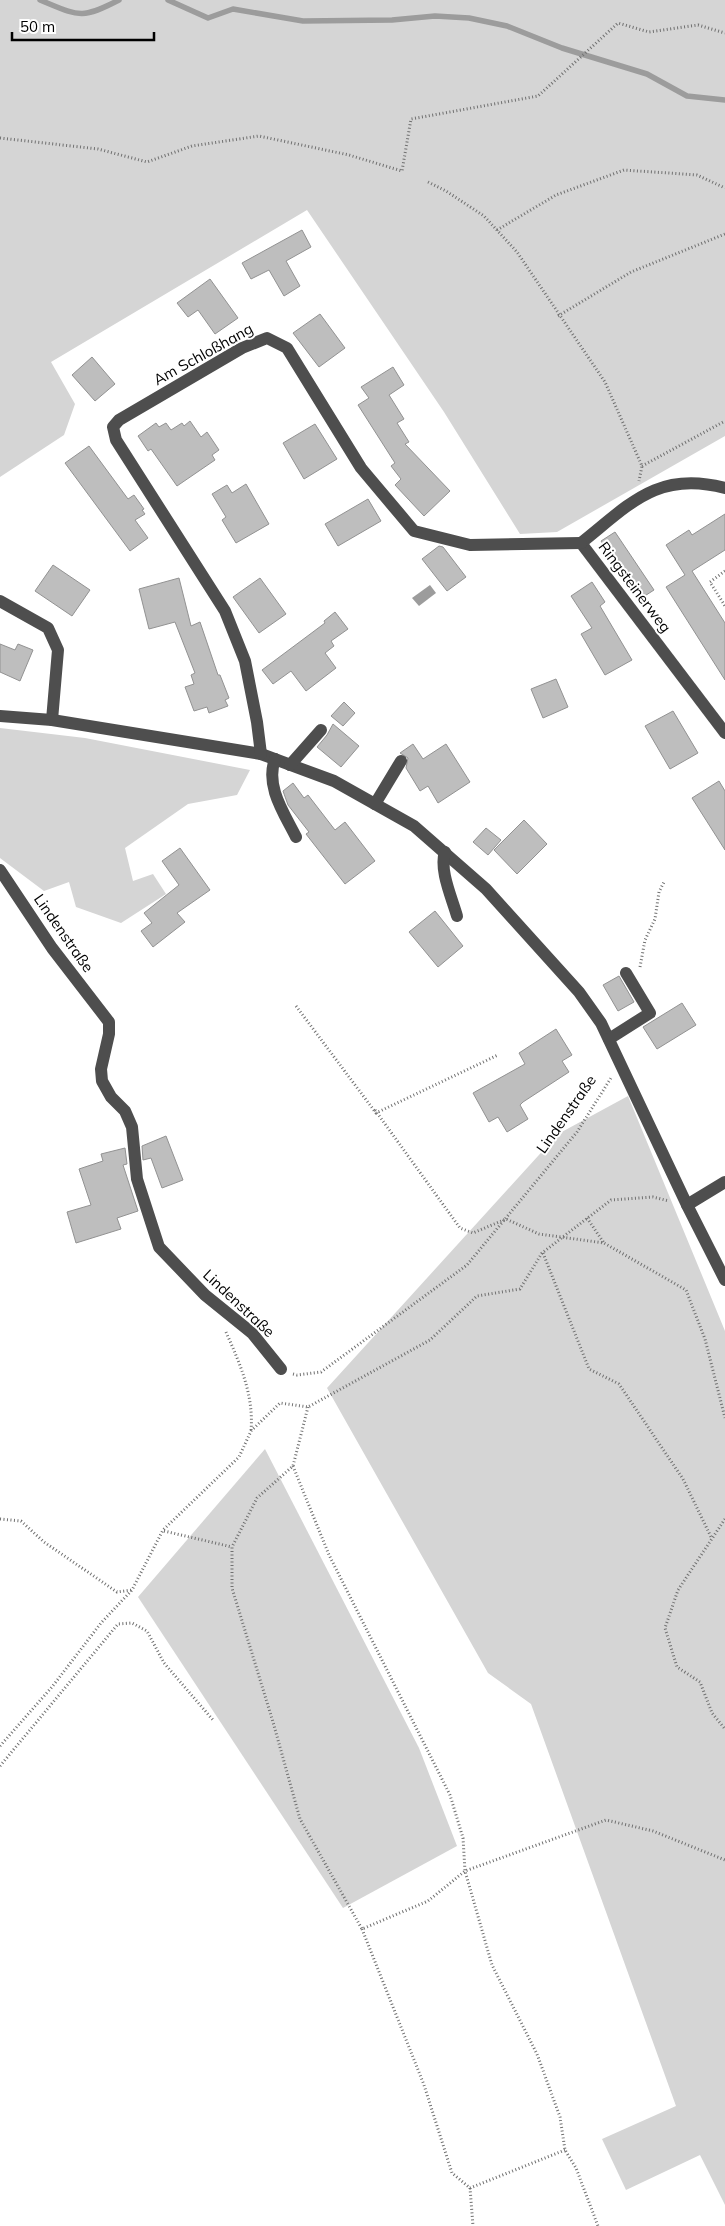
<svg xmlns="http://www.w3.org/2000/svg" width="725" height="2226" font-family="Mulish,sans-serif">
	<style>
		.green { fill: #d5d5d5 }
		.water { fill: #9c9c9c }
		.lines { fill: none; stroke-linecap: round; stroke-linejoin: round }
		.stream { stroke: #9c9c9c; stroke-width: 5.5 }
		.building { fill: #bebebe; stroke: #929292 }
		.path { stroke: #707070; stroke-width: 3; stroke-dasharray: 1 2.5; stroke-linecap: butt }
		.minor { stroke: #4e4e4e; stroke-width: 12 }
		.labels { text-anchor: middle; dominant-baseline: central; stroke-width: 4; stroke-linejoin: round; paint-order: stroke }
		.street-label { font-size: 15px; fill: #000; stroke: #fff }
	</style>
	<rect width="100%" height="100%" fill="#fff"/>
	<g class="green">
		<path d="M0,0H725V436L557,532L520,534L444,412L307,210L51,362L75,404L64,435L0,477Z"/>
		<path d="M0,728L85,738L250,770L237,795L188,804L125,848L133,881L153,874L166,894L121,923L76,907L69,882L44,891L0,858Z"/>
		<path d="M628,1096L725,1331V2205L700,2155L626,2190L602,2139L676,2106L531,1704L488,1673L327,1388L558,1134Z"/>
		<path d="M265,1449L419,1748L457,1846L343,1908L138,1597Z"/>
	</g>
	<path class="water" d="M430,585L436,593L419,606L412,598Z"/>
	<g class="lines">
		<g class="stream">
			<path d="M40,0C79,16 80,20 119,0"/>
			<path d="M168,0L208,18L233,9L303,21L392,20L435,16L469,18L507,26L562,48L647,74L687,96L725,100"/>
		</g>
	</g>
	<g class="building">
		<path d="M302,230L311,247L286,261L300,286L284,296L269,270L251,279L242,263Z"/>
		<path d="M210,279L238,318L215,334L198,310L188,317L177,303Z"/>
		<path d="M320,314L345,348L319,367L293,333Z"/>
		<path d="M92,357L115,384L95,401L72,375Z"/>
		<path d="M393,367L404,385L389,395L404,419L397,423L409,442L405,444L450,491L424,516L395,485L401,479L391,466L395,463L358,405L369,398L361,387Z"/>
		<path d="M190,421L201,437L207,432L219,450L212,455L215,460L177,486L151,449L148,451L138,436L156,423L159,427L166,423L171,430L182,423L184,426Z"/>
		<path d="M315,424L337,459L304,479L283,443Z"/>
		<path d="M89,446L128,499L134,495L144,509L142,510L145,514L135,520L148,538L130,551L65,463Z"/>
		<path d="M246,484L269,524L236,543L222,520L226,517L212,494L227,485L232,493Z"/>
		<path d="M368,499L381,521L338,546L325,524Z"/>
		<path d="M725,514V550L692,571L725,623V680L666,587L685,575L666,545L689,530L692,535Z"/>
		<path d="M615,532L654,590L640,599L601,541Z"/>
		<path d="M439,546L443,547L466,577L447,591L422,559Z"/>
		<path d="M53,565L90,590L72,616L35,591Z"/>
		<path d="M179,578L191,626L200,622L218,675H220L229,698L225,700L228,706L209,713L207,707L194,711L185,687L194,684L191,675L195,673L175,622L149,629L139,589Z"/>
		<path d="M260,578L286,614L259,633L233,597Z"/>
		<path d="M592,582L605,602L600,606L632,660L605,675L581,634L592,628L571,596Z"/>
		<path d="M335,612L348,629L331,641L334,646L325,653L336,668L306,691L291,671L273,684L262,670L325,623L324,621Z"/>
		<path d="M0,644L15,650L18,644L33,650L20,681L0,672Z"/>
		<path d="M556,679L568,707L543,718L531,689Z"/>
		<path d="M344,702L355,713L343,726L331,716Z"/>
		<path d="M673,711L698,753L670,769L645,726Z"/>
		<path d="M333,724L359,746L341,767L317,747L327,735Z"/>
		<path d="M413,744L423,759L446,744L470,782L438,803L428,786L420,791L406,768L408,758L400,753Z"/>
		<path d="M719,781L725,791V850L692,798Z"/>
		<path d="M293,783L304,798L308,795L335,830L345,822L375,861L345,884L306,834L309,832L288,805L283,791Z"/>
		<path d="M524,820L547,844L517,874L494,850Z"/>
		<path d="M486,828L501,840L488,855L473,842Z"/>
		<path d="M180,848L210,890L177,913L185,922L153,947L141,931L152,923L144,913L179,885L162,861Z"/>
		<path d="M435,911L463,946L438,967L409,932Z"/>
		<path d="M619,976L634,1002L618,1011L603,985Z"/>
		<path d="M682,1003L696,1025L657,1049L643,1027Z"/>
		<path d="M556,1029L572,1055L562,1061L569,1072L523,1102L520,1105L528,1119L507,1132L498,1117L489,1122L473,1093L525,1064L519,1053Z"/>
		<path d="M166,1136L183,1180L162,1188L151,1158L143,1160L142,1146Z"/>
		<path d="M125,1148L127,1164L123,1165L138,1211L117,1218L121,1229L76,1243L67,1212L91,1205L79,1169L103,1161L101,1154Z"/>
	</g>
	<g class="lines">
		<g class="path">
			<path d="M0,138L98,149L147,162L192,146L259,136L349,155L402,171L411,119L538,96L618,23L649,32L698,25L725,33"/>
			<path d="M428,182L446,191L484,216L517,252L605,382L642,466L639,481"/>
			<path d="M497,230L556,195L624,170L697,175L725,188"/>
			<path d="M558,316L631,272L725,234"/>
			<path d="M642,466L725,421"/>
			<path d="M725,571L710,582L725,606"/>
			<path d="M640,967L645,940L655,919L659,892L664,882"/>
			<path d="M296,1006L376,1113L498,1055"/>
			<path d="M375,1110L460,1228L473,1233L506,1219L539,1234L604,1243L686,1290L705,1339L725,1418"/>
			<path d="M587,1218L604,1243"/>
			<path d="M543,1253L589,1369L619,1384L683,1479L712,1539"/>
			<path d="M226,1332C240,1364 254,1395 251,1431"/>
			<path d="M293,1374L297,1375L321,1372L467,1265L577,1132L611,1078"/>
			<path d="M308,1407L293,1466L257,1498L232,1547V1588L273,1722L300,1819L362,1929L428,1901L465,1871L606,1820L653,1831L725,1860"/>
			<path d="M293,1466L329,1555L450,1795L463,1838L465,1871L492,1965L537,2054L560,2117L565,2150L576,2168L598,2226"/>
			<path d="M0,1519L21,1521L44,1542L117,1592L132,1590"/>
			<path d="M725,1519L678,1590L665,1628L677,1667L700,1682L712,1713L725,1729"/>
			<path d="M164,1531L232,1547"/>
			<path d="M0,1746L52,1687L101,1623L132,1590L163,1530L239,1457L251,1431L280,1403L308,1407L430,1340L477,1296L520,1289L542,1253L611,1200L653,1197L669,1201"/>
			<path d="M0,1766L118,1624L132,1623L147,1631L164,1663L213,1720"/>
			<path d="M362,1929L424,2085L452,2173L470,2188L565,2150"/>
			<path d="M470,2188L473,2226"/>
		</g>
		<g class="minor">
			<path d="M581,543L725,733"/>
			<path d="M581,543C630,504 658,470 725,488"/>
			<path d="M0,601L48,628L58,650L52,720"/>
			<path d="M0,716L52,720L261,754L334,781L414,826L486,889L579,992L601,1023L687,1205L725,1280"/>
			<path d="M261,754L257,722L245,661L225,611L116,440L113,427L119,420L242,348L267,338L287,348L361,468L414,531L470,545L581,543"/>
			<path d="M275,759C265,786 284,813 296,837"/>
			<path d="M290,765L321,730"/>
			<path d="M375,804L401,761"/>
			<path d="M445,852C439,870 452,898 457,916"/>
			<path d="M0,870L52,948L109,1022V1034L101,1069L102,1081L111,1097L125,1111L132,1127L137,1179L159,1247L205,1295L252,1333L281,1369"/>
			<path d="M609,1039L650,1013L626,973"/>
			<path d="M687,1205L725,1182"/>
		</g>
	</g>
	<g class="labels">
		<g class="street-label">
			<text transform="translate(203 354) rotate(-29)">Am Schloßhang</text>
			<text transform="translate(635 587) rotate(53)">Ringsteinerweg</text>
			<text transform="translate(64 933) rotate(55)">Lindenstraße</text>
			<text transform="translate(566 1114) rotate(-55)">Lindenstraße</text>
			<text transform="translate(239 1303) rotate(43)">Lindenstraße</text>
		</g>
	</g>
	<path d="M12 32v8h142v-8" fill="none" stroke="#000000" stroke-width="2.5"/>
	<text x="20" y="32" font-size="15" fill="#000000" stroke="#ffffff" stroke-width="4" paint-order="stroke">50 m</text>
</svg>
